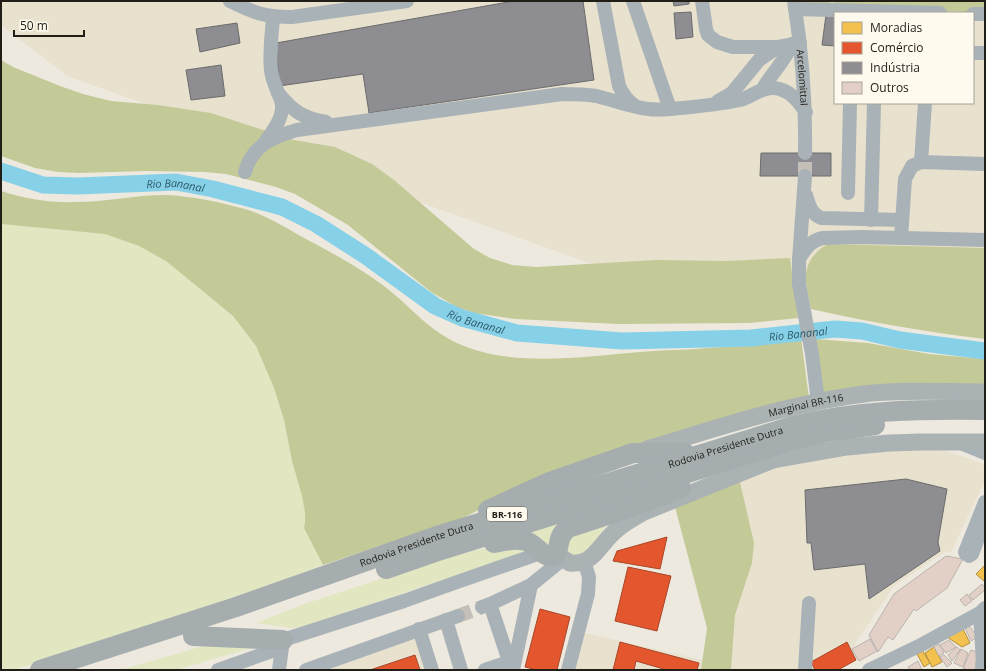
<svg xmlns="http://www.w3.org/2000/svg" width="986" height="671" font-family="'Open Sans',sans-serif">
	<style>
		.built { fill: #e8e1ce; fill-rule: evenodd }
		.green { fill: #e2e7c2 }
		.forest { fill: #c3ca97 }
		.homes { fill: #f2c14e; stroke: #b3903e }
		.shops { fill: #e4572e; stroke: #a94627 }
		.industry { fill: #8d8d92; stroke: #6c6c6d }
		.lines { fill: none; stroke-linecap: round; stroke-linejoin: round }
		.river { stroke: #87d1e8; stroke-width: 17 }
		.building { fill: #e2cfc6; stroke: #bab4af }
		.minor-tunnel { stroke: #c5c0b7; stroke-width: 14; stroke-dasharray: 14 7; stroke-linecap: butt }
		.minor { stroke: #a9b2b7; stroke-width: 14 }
		.major { stroke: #aab2b4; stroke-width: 17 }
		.highway { stroke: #a5adaf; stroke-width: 20 }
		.labels { text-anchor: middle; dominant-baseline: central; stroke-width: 4; stroke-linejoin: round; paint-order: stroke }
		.shield { fill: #fefaee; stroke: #636058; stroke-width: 1 }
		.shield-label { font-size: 9px; font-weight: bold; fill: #201e17 }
		.street-label { font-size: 10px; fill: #201e17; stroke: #fefaee }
		.water-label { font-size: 11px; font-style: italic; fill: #2d5b6b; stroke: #fefaee }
	</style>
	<rect width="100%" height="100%" fill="#eee9df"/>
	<g class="built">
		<path d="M1,1H985V298L634,279L67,76L1,25ZM835,13H973V103H835Z"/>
		<path d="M917,449L946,451L968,458L985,465V481L951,552H945L894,586L848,655L825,670H731L736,480L777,467L822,456Z"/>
		<path d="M581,632L703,660L701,670H572Z"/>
		<path d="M424,634L435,670H329Z"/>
	</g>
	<g class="green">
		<path d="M1,224L105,234L139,246L166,261L233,316L256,346L274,388L284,420L292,461L302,496L305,513V522L304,528L323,565L238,597L96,645L13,670H1Z"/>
		<path d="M639,497L550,548L520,536Z"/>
		<path d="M607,525C598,535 594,547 585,557L567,554L564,539Z"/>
		<path d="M512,545L531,550L306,626L291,628L256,623L304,604L447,557L480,549Z"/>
		<path d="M217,642L261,645L176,670H120Z"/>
	</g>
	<g class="forest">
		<path d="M798,1H985V15L974,12L939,11L843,6L832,2L812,8Z"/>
		<path d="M1,60L13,67L60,86L83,94L111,101L158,105L211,113L294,140L335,147L372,164L394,180L474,249L490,258L512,265L536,267L656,260L727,261L790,258L798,318L750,323L618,324L515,319L474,313L457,307L431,292L348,225L295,194L276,187L226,174L204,172L146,171L79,173L58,172L35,168L1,156Z"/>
		<path d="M1,191C26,199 50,203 76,202C106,202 135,195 165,195C192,196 219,202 245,209C266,215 286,228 306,239C334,254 364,270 389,290C407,304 422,322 441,334C496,371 578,357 640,352C663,350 686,350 708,348C739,346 770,342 801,338L809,398L502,498L463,518L323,565L304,528L305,522V513L302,496L292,461L284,420L274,388L256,346L233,316L166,261L139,246L105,234L1,224Z"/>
		<path d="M828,244L985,248V339C926,332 868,322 811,309C809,299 805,283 806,274C807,262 817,249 828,244Z"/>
		<path d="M814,339L868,343L929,354L985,359V387L821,394Z"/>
		<path d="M739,478L754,543L752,563L735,615L731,670H701L707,628L675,507Z"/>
	</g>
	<g class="homes">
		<path d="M984,566L985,567V582L976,574Z"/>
		<path d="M963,629L970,643L962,647L947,637Z"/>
		<path d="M934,647L942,662L932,667L925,653Z"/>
		<path d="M922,650L930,663L924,667L917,654Z"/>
	</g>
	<g class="shops">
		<path d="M667,537L660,569L613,561L617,551Z"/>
		<path d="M628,567L671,576L657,631L615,621Z"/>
		<path d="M540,609L570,617L557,670H537L525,667Z"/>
		<path d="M620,642L699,663L697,670H667L636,661L634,670H613Z"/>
		<path d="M847,642L856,660L838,670H815L811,662Z"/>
		<path d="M415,655L420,670H370Z"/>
	</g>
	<g class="industry">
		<path d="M514,1H583L594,80L369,113L363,74L279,86L276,43Z"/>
		<path d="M673,1H689V4L674,6Z"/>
		<path d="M691,12L693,37L676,39L674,13Z"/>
		<path d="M826,15H835V46L822,45Z"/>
		<path d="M237,23L240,43L200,52L196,29Z"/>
		<path d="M221,65L225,96L191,100L186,70Z"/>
		<path d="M761,153H831V176H760Z"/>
		<path d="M906,479L947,489L938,542L940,551L869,599L865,564L814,570L811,543H807L805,490Z"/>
	</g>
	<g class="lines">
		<path class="river" id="s1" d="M1,171L43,185L78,186L176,182L213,189L282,207L316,224L366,256L435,306L462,318L517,333L622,341L751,338L835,329L862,331L900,340L985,351"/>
	</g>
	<g class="building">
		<path d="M946,556L963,559L947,588L916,611L914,609L893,640L888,637L878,652L869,635L894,594Z"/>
		<path d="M982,584L985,588V590L973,600L969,595Z"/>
		<path d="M967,594L972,601L965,606L960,600Z"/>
		<path d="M969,626L978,637L971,641L965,628Z"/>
		<path d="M870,639L877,651L859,661L852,649Z"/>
		<path d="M949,640L956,647L946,653L940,645Z"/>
		<path d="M939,644L944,653L939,656L934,647Z"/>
		<path d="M957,647L960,650L952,661L948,655Z"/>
		<path d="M961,649L968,653L963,667L954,663Z"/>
		<path d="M971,650L977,652L975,670H968L963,668Z"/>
		<path d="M944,655L952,663L947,667L940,657Z"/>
		<path d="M918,661L922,670H910L908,667Z"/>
	</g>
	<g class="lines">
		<g class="minor-tunnel">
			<path d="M805,176V153"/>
			<path d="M458,616L482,607"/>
		</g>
		<g class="minor">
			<path d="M230,1C254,13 265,17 292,17L407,1"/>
			<path d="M603,1L619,86C623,95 628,101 635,106"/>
			<path d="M633,1L670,109"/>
			<path d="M702,1L706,29L708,35L717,42L733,47H778L800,43"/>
			<path id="s2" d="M794,1C802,52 806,102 805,153"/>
			<path d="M795,9L940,13"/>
			<path d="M973,14H985"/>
			<path d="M973,53H985"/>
			<path d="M762,90C771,74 785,61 792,44"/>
			<path d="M278,93C293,111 302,118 326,122"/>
			<path d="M718,101L732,93L759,60L778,47"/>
			<path d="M265,142C273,131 286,115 281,100C277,89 272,81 271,70C269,53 272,34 273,17"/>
			<path d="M921,162L925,103"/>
			<path d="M245,172C252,146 272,137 297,130L562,94C573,94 584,94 596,96C609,99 623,104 637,107C648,110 659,110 670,109C693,107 717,105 740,100C752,97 761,87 774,88C789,89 798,101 806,112"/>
			<path d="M805,176L799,260V284L812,354L818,402"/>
			<path d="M848,193L850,103"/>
			<path d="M806,195C809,205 811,214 821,218L902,220"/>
			<path d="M871,220L874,103"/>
			<path d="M901,238L905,179L912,166L921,162L985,164"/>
			<path d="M799,259C805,249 811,240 823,238L861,237L985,240"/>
			<path d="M963,444L985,453"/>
			<path d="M985,502L965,552L966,554L969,556L972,554L985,520"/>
			<path d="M490,604L531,585"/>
			<path d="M482,607L490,604L512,670"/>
			<path d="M980,613L983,663L982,670"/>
			<path d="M446,620L461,670"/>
			<path d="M419,629L432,670"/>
			<path d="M218,670L281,648"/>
			<path d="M279,670L283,640L404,601L460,581L541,553"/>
			<path d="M306,670L458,616"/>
			<path d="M485,670L509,662"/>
			<path d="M513,670L531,585L563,559"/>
			<path d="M568,670L588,594L589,577L584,561"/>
			<path d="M805,670L809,603"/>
			<path d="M869,670L921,645L980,613L985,608"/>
		</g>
		<g class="major">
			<path id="s3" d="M647,449C718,428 790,403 864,394C904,389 945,392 985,392"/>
			<path d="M556,554L570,563C593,565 598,547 613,533C622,524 633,518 644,512L773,460L847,447L889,443L921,442H985"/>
		</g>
		<g class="highway">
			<path d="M488,510L547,483L633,453H685"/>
			<path d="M494,543C504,541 516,538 526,541C536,544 545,561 555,555C561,550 555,538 568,528L632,507L681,488"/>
			<path d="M386,569L435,552L793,440L826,432L875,425"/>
			<path d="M193,636L283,640"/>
			<path id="s4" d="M40,670L236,607L440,535L793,426C856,410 920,409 985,410"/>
		</g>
	</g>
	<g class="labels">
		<rect class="shield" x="487" y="507" width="40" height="14" rx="3"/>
		<g class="shield-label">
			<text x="507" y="514">BR-116</text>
		</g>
		<g class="street-label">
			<text stroke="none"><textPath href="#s2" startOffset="77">Arcelomittal</textPath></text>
			<text stroke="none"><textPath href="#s3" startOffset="165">Marginal BR-116</textPath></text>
			<text stroke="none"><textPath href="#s4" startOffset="721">Rodovia Presidente Dutra</textPath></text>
			<text stroke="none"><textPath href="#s4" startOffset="397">Rodovia Presidente Dutra</textPath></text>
		</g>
		<g class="water-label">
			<text stroke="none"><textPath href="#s1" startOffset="177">Rio Bananal</textPath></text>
			<text stroke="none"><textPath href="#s1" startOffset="513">Rio Bananal</textPath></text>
			<text stroke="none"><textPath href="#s1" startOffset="837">Rio Bananal</textPath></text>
		</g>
	</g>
	<rect width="986" height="671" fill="none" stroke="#201e17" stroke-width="4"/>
	<rect x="834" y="12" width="140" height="92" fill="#fefaee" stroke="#a5a298"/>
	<rect x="842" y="22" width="20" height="12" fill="#f2c14e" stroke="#a5a298"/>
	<text x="870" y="32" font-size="12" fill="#201e17">Moradias</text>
	<rect x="842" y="42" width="20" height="12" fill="#e4572e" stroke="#a5a298"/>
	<text x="870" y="52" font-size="12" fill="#201e17">Comércio</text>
	<rect x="842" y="62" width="20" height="12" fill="#8d8d92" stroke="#a5a298"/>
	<text x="870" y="72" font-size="12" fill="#201e17">Indústria</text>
	<rect x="842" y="82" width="20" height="12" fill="#e2cfc6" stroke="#a5a298"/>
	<text x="870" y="92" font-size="12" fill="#201e17">Outros</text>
	<path d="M14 30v6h70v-6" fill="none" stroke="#201e17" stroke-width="2"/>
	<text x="20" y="30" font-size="12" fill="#201e17" stroke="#fefaee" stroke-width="3" paint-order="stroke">50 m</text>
</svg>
